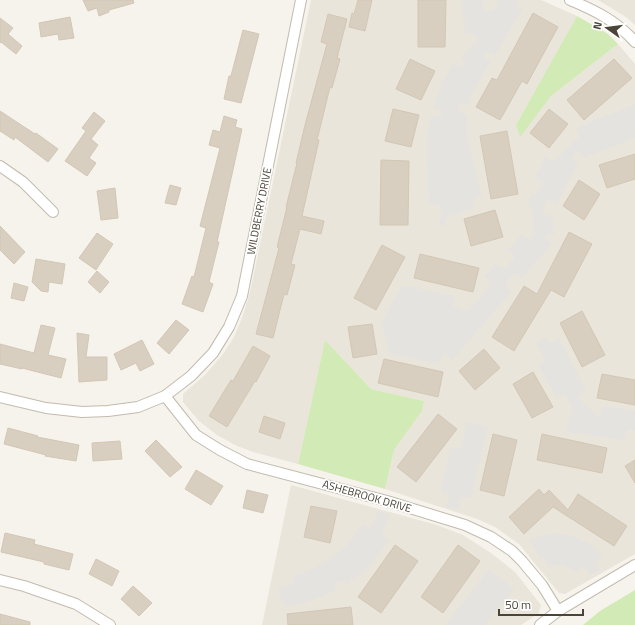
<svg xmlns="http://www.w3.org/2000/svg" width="635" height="625" font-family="'Titillium Web',sans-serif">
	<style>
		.residential { fill: #eae5da }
		.green { fill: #d2eab5 }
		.parking { fill: #e5e3e0 }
		.building { fill: #d8cfc1; stroke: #d3c7b4 }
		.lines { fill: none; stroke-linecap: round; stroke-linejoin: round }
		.street-casing { stroke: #c2bbae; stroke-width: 12 }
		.street { stroke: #fff; stroke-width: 10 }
		.labels { text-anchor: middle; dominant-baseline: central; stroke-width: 3.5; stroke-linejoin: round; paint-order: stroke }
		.street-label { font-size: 11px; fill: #4b4439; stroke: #fff }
	</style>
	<rect width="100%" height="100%" fill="#f6f3ec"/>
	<g class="residential">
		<path d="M311,0H541L577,16L516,125L520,136L551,96L618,44L635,64V554L565,594L559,593L519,544L495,527L477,519L385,489L394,450L422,411L424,401L371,389L325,340L298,464L253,452L237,446L217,435L199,421L183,402V394L205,375L223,354L234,337L242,318L250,292Z"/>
		<path d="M598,0H635V25L626,17Z"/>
		<path d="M291,485L437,525L463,535L491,553L515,572L541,605L539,613L521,625H262Z"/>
	</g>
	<g class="green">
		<path d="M577,16L608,34L618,44L551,96L520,137L516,125Z"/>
		<path d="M325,340L371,389L424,401L422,411L394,450L385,489L298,464Z"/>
		<path d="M635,590V625H583L600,611Z"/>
	</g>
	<g class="parking">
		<path d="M461,0H492H484L482,3L486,11H490L497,8L498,0H518L516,2L517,5L523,9L495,55L488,52H486L484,55L485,57L491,61L472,94L468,105L461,104L459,106L458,112L467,115V137L482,195L474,198L473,200L475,208L447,217L444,226L439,225L441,207L438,205H429L427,154V134L431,115L438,116L441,115L442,112L440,110L433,108L442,83L453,63L459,66H463L464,61L463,59L461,58L464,52L467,50L477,41L476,35L473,34H465Z"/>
		<path d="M635,104V138L583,158L580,153L577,152L574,154L572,160L578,163L557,204L548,200L546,202L543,213L545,215L553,216L554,235H545V238L552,244L522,278L517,274H514L506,283V286L512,291L453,360L445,354L443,355L440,364L390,354L381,322L402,285L455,296L453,305L455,307L466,310L470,309L490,286V282L484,277L495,264L502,268H505L514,258V255L508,250L522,234L528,239H531L533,236V213L528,202L531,195L538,193L543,184L542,181L535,177L545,157L554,161L578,138L579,136L576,128Z"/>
		<path d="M546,337L549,342L552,343L559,338L586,390L580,394L579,399L596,415L599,416L601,414L603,406L635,411V431L629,429L627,430L625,440L566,432L571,412V405L566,396L563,395L557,398L538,365L544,362L545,359L536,343Z"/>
		<path d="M467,422L488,426L471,498L464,497L461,498L459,510L446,507L449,496L448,493L441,492L451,447L459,449L461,447Z"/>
		<path d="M378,511L390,515L382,533V536L389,540L377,557L364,571L347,584L342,581H337L334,587L336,591L305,603L286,607L280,598L278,588L292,584L294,582L293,575L305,572L319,566L333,557L347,545L363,524L369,528L373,525Z"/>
		<path d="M556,533L569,535L591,544L602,556L598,560L596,564L600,569L590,575L584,567H581L577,572L563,565L548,566L546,559L540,558L529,540L543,535Z"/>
		<path d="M489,569L514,589L485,625H445Z"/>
	</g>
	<g class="building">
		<path d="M83,0H133L134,3L109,10V12L99,16L97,8L88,11Z"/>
		<path d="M358,0H372L365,31L349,27L352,13L354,14Z"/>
		<path d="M418,0H446L445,47H418Z"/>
		<path d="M533,13L558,27L527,84L522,81L500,120L476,107L492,78L497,80Z"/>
		<path d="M328,14L347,19L337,58L340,59L332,88L330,87L317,140H319L302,216L324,221L321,234L300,229L291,264L295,265L287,295L284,294L273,338L256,334L279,248L277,247L287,207H286L297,163H296L305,125L327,44L321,42Z"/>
		<path d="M70,17L74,38L59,40L58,34L41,37L39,23Z"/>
		<path d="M0,18L13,28L8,34L22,46L16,54L1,42L0,43Z"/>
		<path d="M243,30L259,34L241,103L224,99L229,76H231Z"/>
		<path d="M410,59L435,71L421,100L396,89Z"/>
		<path d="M614,59L632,78L584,120L567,100Z"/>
		<path d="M393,109L419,115L411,147L385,141Z"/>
		<path d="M549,109L568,124L549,148L530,133Z"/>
		<path d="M0,111L35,134L36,133L58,149L48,162L15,137L14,140L0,131Z"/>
		<path d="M94,112L105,121L91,139L98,145L89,158L96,163L87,176L65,161L86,131L82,128Z"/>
		<path d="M224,116L237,120L235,127L242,129L217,242H219L209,282L213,284L203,312L182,304L192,276L194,277L206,228L200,226L220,148L209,145L213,130L220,132Z"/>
		<path d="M507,131L518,194L491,199L480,136Z"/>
		<path d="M635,154V179L607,188L599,165Z"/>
		<path d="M381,160L409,161L408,225H380Z"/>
		<path d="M579,180L600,194L584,220L563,206Z"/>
		<path d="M170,185L181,188L176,205L165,203Z"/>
		<path d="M115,188L118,218L101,220L97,191Z"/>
		<path d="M495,210L503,237L471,246L464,219Z"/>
		<path d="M0,226L25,252L14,264L0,250Z"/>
		<path d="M569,232L592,244L564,297L551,290L514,351L492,337L524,286L537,294Z"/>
		<path d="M97,233L113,244L96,270L79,258Z"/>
		<path d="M382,245L405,257L376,310L354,298Z"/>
		<path d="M420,254L479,268L473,292L414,278Z"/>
		<path d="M36,259L65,264L62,284L49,282L48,292L41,291L32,282Z"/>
		<path d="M97,271L109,282L100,293L88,282Z"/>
		<path d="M14,283L28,287L24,301L11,298Z"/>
		<path d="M582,311L605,355L582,367L560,323Z"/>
		<path d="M176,320L189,330L169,354L157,343Z"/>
		<path d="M372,324L377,354L353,358L348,327Z"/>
		<path d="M41,325L55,328L48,355L66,359L61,378L22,368V369L0,364V344L34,353Z"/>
		<path d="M77,333L89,335L86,357H107V380L79,382Z"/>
		<path d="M142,340L154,364L140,371L136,363L121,370L114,354Z"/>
		<path d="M253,346L270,356L256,382L255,381L227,427L209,416L231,380L233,381Z"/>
		<path d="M484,349L500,368L475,390L459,371Z"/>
		<path d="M384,359L443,372L438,397L378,383Z"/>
		<path d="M533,372L553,407L532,418L513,384Z"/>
		<path d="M602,374L635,380V405L597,398Z"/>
		<path d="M438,414L457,429L416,482L397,467Z"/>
		<path d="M264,416L285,423L280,439L259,432Z"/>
		<path d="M8,428L38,436L37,437L79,445L76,461L45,456L46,455L4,444Z"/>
		<path d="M493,434L517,440L504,496L480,490Z"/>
		<path d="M542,434L607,448L602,473L537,460Z"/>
		<path d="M156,440L182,467L170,477L145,451Z"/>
		<path d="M120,441L122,459L93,461L92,443Z"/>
		<path d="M635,460V483L625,466Z"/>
		<path d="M196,470L223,486L211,505L185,489Z"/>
		<path d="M539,489L544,495L549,490L568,510L578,494L627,526L614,546L553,507L524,534L509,517Z"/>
		<path d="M247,490L268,495L263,513L243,508Z"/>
		<path d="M311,506L337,511L330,543L304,537Z"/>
		<path d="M5,533L35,540L34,544L73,554L69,570L44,564V562L1,552Z"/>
		<path d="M395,545L418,561L381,613L358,597Z"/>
		<path d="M458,545L480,561L443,613L421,597Z"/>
		<path d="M96,559L119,571L112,586L89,574Z"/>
		<path d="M133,586L152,603L139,616L121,599Z"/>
		<path d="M351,607L353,625H288L287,614Z"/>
		<path d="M0,614L30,622V625H0Z"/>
	</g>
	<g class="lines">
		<g class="street-casing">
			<g id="street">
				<path d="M570,0C594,10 617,21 635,42"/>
				<path d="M0,166L23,182L53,212"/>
				<path d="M165,396L196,435L220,450L247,464L387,501L465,525L491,537L512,551L522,561L542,585L558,611"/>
				<path d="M0,397L46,408L82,412L108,411L138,407L165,396L191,376L213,353L229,327L242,296L301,0"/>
				<path d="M0,580L24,586L76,604L110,625"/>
				<path d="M540,625L558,611L635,565"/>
			</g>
		</g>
		<use href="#street" class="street"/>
	</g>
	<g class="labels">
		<g class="street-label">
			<text transform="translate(259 211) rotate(-79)">WILDBERRY DRIVE</text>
			<text transform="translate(367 496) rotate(16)">ASHEBROOK DRIVE</text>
		</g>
	</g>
	<g transform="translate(607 28) rotate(284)" stroke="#ffffff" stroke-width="3" paint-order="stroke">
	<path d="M0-3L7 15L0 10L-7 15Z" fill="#4b4439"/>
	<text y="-6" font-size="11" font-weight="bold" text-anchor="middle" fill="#4b4439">N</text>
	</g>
	<path d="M499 609v6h84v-6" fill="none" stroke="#4b4439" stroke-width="2"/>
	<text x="505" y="609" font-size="12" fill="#4b4439" stroke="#ffffff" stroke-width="3" paint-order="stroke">50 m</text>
</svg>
